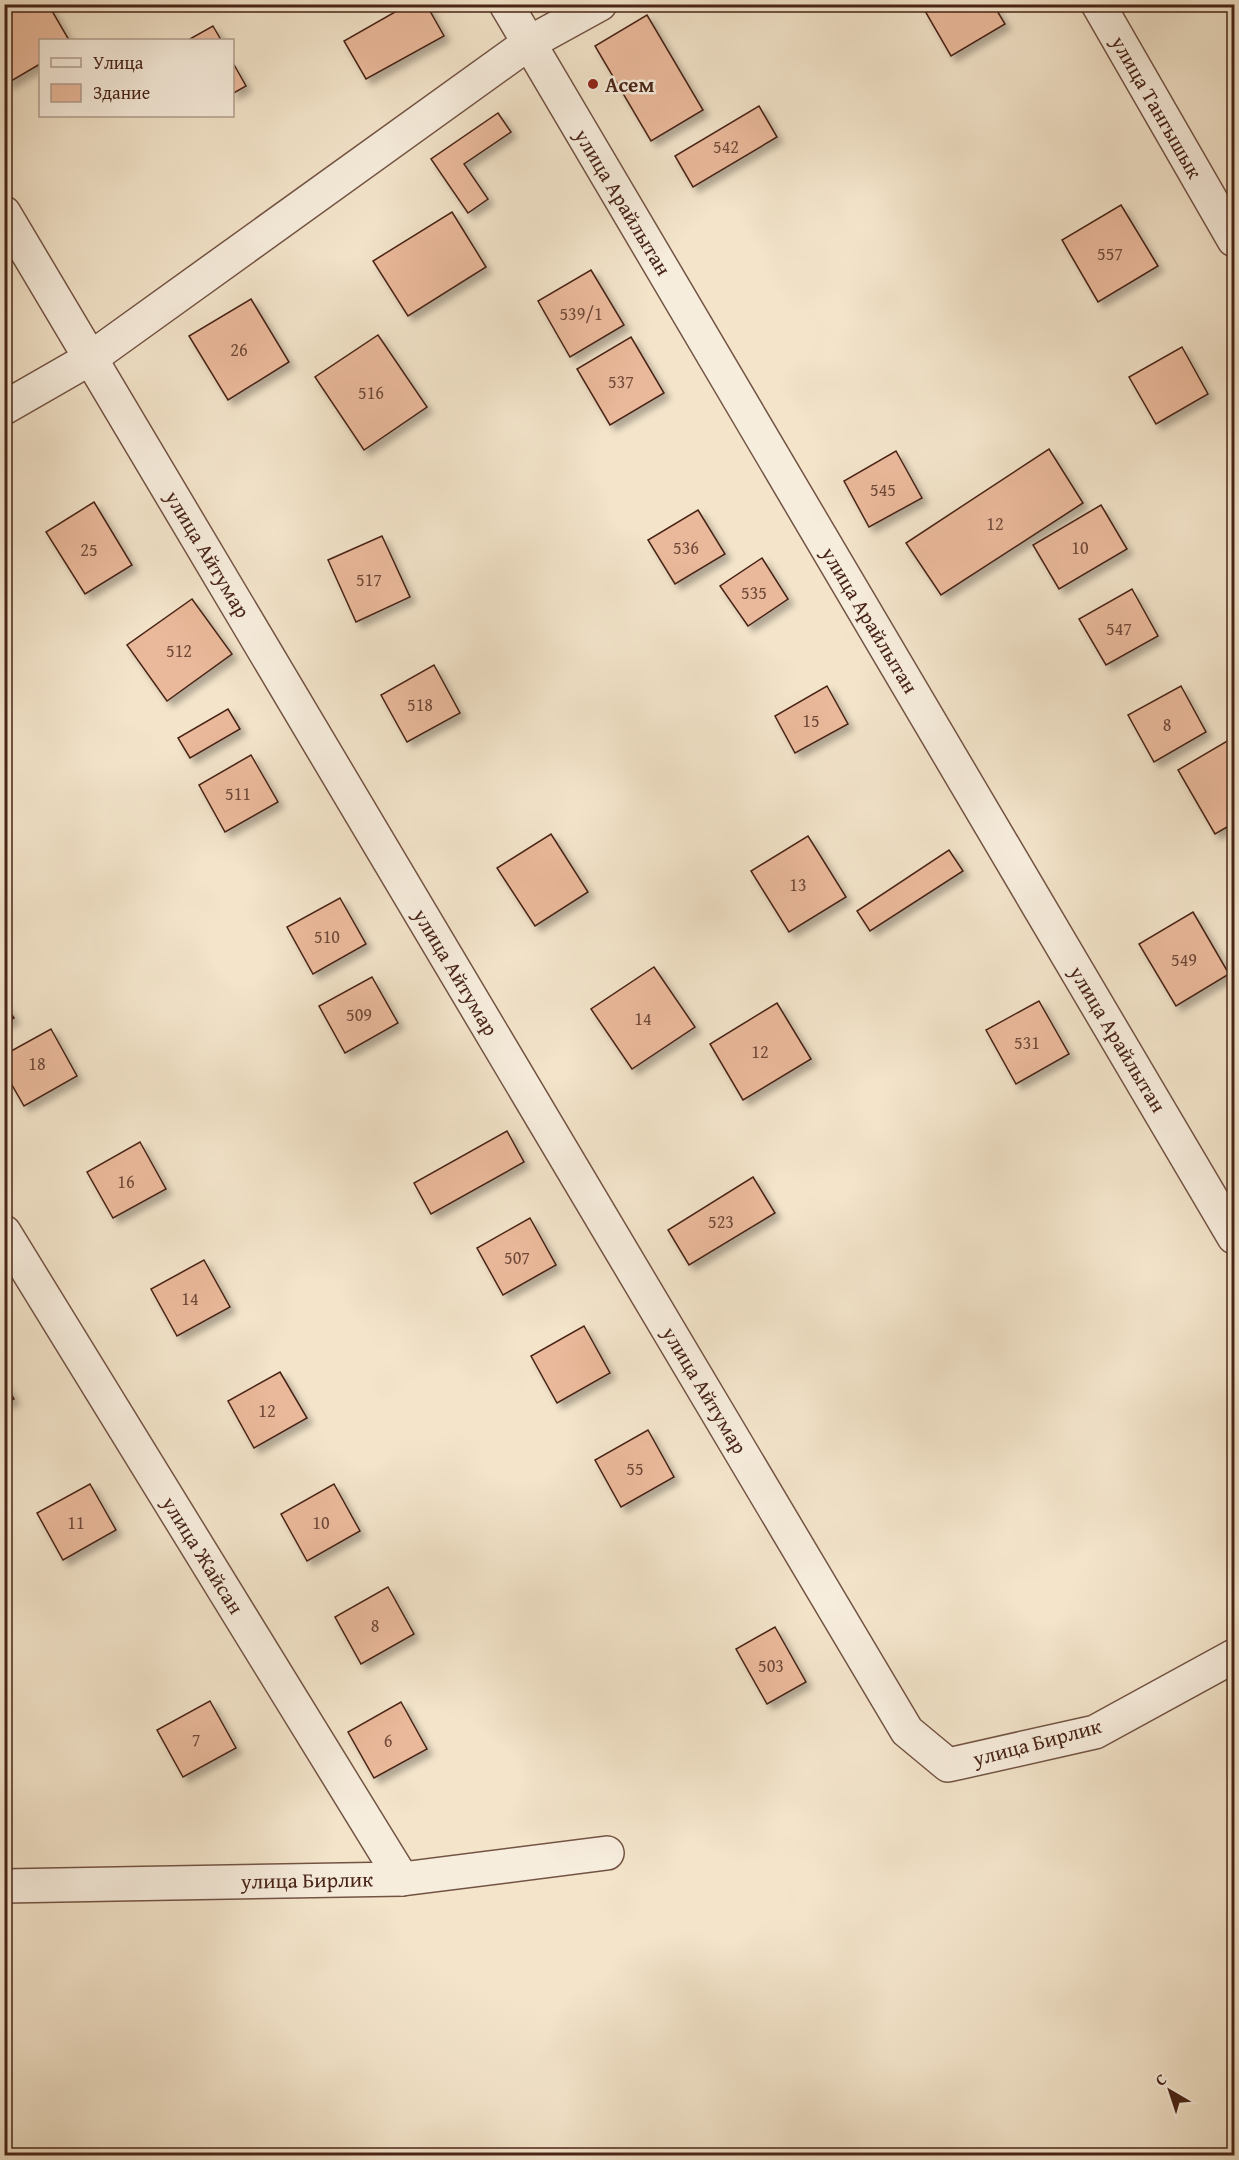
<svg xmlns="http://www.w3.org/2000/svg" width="1239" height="2160" font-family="'Gentium Book Plus',serif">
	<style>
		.building { fill: #eab99b; stroke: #482417; stroke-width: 1.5; filter: url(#shadow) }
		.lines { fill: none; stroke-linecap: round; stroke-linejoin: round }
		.minor-casing { stroke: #735444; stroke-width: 36 }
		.minor { stroke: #f7eddd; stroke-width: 33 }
		.poi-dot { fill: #8f2418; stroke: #f7eddd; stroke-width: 2 }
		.labels { text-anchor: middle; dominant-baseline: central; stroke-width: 5; stroke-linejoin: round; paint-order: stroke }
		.number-label { font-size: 18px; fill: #704938 }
		.poi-label { font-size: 21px; font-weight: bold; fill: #482417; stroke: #f7eddd; text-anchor: start }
		.street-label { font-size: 21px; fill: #482417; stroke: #f7eddd }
	</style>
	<defs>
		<filter id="shadow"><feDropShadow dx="5.5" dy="5.5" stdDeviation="3" flood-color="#0004"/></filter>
	</defs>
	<rect width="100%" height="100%" fill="#f3e4ca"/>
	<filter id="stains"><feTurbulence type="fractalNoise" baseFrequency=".00333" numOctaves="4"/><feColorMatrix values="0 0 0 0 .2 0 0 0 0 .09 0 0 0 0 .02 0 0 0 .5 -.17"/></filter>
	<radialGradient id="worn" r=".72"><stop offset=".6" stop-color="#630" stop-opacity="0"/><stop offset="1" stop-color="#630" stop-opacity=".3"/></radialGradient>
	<g class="building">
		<path d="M23,4H48L69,40H40V64L6,84L4,15Z"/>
		<path d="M409,4H426L444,36L366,79L344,41Z"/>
		<path d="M936,4H993L1005,24L951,56L925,11Z"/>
		<path d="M647,15L703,110L651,141L595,46Z"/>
		<path d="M213,26L221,40H188Z"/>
		<path d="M232,61L246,86L232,94Z"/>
		<path d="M759,106L777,137L693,187L675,156Z"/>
		<path d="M498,113L511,132L464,164L488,199L468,213L431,159Z"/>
		<path d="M1121,205L1158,266L1098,302L1062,240Z"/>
		<path d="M452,212L486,267L408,316L373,261Z"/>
		<path d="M591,270L624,325L570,357L538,301Z"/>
		<path d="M251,299L289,362L228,400L189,336Z"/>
		<path d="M378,335L427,407L364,450L315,377Z"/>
		<path d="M631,337L664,393L610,425L577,369Z"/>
		<path d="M1182,347L1208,394L1156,424L1129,377Z"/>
		<path d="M1049,449L1083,503L941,595L906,543Z"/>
		<path d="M896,451L922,498L869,527L844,481Z"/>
		<path d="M94,502L132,565L85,594L46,532Z"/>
		<path d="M1101,505L1127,549L1059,589L1033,545Z"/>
		<path d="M698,510L725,554L675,584L648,540Z"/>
		<path d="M382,536L410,597L356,622L328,560Z"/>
		<path d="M762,558L788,599L748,626L720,586Z"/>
		<path d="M1132,589L1158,636L1106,665L1079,619Z"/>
		<path d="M192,599L232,654L167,701L127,645Z"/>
		<path d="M434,665L460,713L407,742L381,695Z"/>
		<path d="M827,686L848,724L795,753L775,716Z"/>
		<path d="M1181,686L1206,732L1154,762L1128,715Z"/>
		<path d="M228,709L240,729L190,758L178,738Z"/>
		<path d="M1234,737V823L1215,834L1178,770Z"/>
		<path d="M251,755L278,802L225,832L199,785Z"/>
		<path d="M551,834L588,892L535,926L497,868Z"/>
		<path d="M808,836L846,897L789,932L751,871Z"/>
		<path d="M949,850L963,871L870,931L857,911Z"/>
		<path d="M340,898L366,944L313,974L287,927Z"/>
		<path d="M1193,912L1229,974L1176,1006L1139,944Z"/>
		<path d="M654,967L695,1027L632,1069L591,1009Z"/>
		<path d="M372,977L398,1023L345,1053L319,1006Z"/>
		<path d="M1039,1001L1069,1054L1016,1084L986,1030Z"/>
		<path d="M4,1003L14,1018L4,1024Z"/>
		<path d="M777,1003L811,1059L743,1100L710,1044Z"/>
		<path d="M51,1029L77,1076L24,1106L4,1071V1055Z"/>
		<path d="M507,1131L524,1162L431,1214L414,1183Z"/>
		<path d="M140,1142L166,1189L113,1218L87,1172Z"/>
		<path d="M753,1177L775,1213L689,1265L668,1230Z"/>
		<path d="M530,1218L556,1265L503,1295L477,1248Z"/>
		<path d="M204,1260L230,1307L177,1336L151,1289Z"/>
		<path d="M584,1326L610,1373L557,1403L531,1356Z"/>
		<path d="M280,1372L307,1418L254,1448L228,1401Z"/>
		<path d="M4,1382L14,1399L4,1404Z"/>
		<path d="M648,1430L674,1477L621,1507L595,1460Z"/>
		<path d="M90,1484L116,1530L63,1560L37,1513Z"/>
		<path d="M334,1484L360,1531L307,1561L281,1514Z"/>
		<path d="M388,1587L414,1634L361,1664L335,1617Z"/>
		<path d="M775,1627L806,1682L767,1704L736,1649Z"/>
		<path d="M210,1701L236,1748L183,1777L157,1730Z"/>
		<path d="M401,1702L427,1749L374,1778L348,1732Z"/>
	</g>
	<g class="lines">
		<g class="minor-casing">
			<g id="minor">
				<path d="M506,4L1234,1237"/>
				<path d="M1098,4L1234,240"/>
				<path d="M4,213L907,1731L948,1765L1095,1732L1234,1656"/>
				<path d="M4,408L91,358L529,43L600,4"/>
				<path d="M4,1232L402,1879"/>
				<path d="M4,1886L402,1879L607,1853"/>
			</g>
		</g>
		<use href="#minor" class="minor"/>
	</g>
	<circle class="poi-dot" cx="593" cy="84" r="6"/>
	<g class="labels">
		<g class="number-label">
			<text x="726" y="146">542</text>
			<text x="1110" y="253">557</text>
			<text x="581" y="313">539/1</text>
			<text x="239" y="349">26</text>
			<text x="621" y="381">537</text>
			<text x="371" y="392">516</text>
			<text x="883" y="489">545</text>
			<text x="995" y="523">12</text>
			<text x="686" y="547">536</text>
			<text x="1080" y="547">10</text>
			<text x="89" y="549">25</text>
			<text x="369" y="579">517</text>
			<text x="754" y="592">535</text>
			<text x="1119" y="628">547</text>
			<text x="179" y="650">512</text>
			<text x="420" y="704">518</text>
			<text x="811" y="720">15</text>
			<text x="1167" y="724">8</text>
			<text x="238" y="793">511</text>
			<text x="798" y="884">13</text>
			<text x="327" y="936">510</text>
			<text x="1184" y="959">549</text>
			<text x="359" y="1014">509</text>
			<text x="643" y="1018">14</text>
			<text x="1027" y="1042">531</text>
			<text x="760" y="1051">12</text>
			<text x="37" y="1063">18</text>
			<text x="126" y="1181">16</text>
			<text x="721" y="1221">523</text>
			<text x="517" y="1257">507</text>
			<text x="190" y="1298">14</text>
			<text x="267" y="1410">12</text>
			<text x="635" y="1468">55</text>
			<text x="76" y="1522">11</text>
			<text x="321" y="1522">10</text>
			<text x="375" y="1625">8</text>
			<text x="771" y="1665">503</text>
			<text x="196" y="1739">7</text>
			<text x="388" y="1740">6</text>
		</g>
		<g class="poi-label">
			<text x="605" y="84">Асем</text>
		</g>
		<g class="street-label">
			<text transform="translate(1157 107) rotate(60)">улица Тангышык</text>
			<text transform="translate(623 202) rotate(59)">улица Арайлытан</text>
			<text transform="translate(208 554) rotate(59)">улица Айтумар</text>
			<text transform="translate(870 620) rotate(59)">улица Арайлытан</text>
			<text transform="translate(456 972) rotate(59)">улица Айтумар</text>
			<text transform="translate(1118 1039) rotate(59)">улица Арайлытан</text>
			<text transform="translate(705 1390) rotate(59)">улица Айтумар</text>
			<text transform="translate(203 1555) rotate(58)">улица Жайсан</text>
			<text transform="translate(1037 1742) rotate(-15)">улица Бирлик</text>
			<text transform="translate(307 1880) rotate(-1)">улица Бирлик</text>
		</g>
	</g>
	<rect width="1239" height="2160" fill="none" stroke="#f3e4ca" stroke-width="24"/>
	<rect x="6" y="6" width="1227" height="2148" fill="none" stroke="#482417" stroke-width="3"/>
	<rect x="12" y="12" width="1215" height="2136" fill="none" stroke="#482417" stroke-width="1.5"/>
	<rect x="39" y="39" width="195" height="78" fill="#f7eddd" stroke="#b19d8e" stroke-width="1.5"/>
	<rect x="51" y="58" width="30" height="9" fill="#f7eddd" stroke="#b19d8e" stroke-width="1.5"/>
	<text x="93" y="69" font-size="18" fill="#482417">Улица</text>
	<rect x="51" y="84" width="30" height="18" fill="#eab99b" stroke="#b19d8e" stroke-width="1.5"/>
	<text x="93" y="99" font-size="18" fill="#482417">Здание</text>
	<g transform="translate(1170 2091) rotate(321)" stroke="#f7eddd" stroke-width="4.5" paint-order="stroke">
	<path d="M0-4.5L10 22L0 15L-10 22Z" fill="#482417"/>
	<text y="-9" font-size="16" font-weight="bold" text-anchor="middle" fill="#482417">С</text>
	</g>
	<rect width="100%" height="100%" filter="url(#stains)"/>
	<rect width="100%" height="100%" fill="url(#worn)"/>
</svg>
